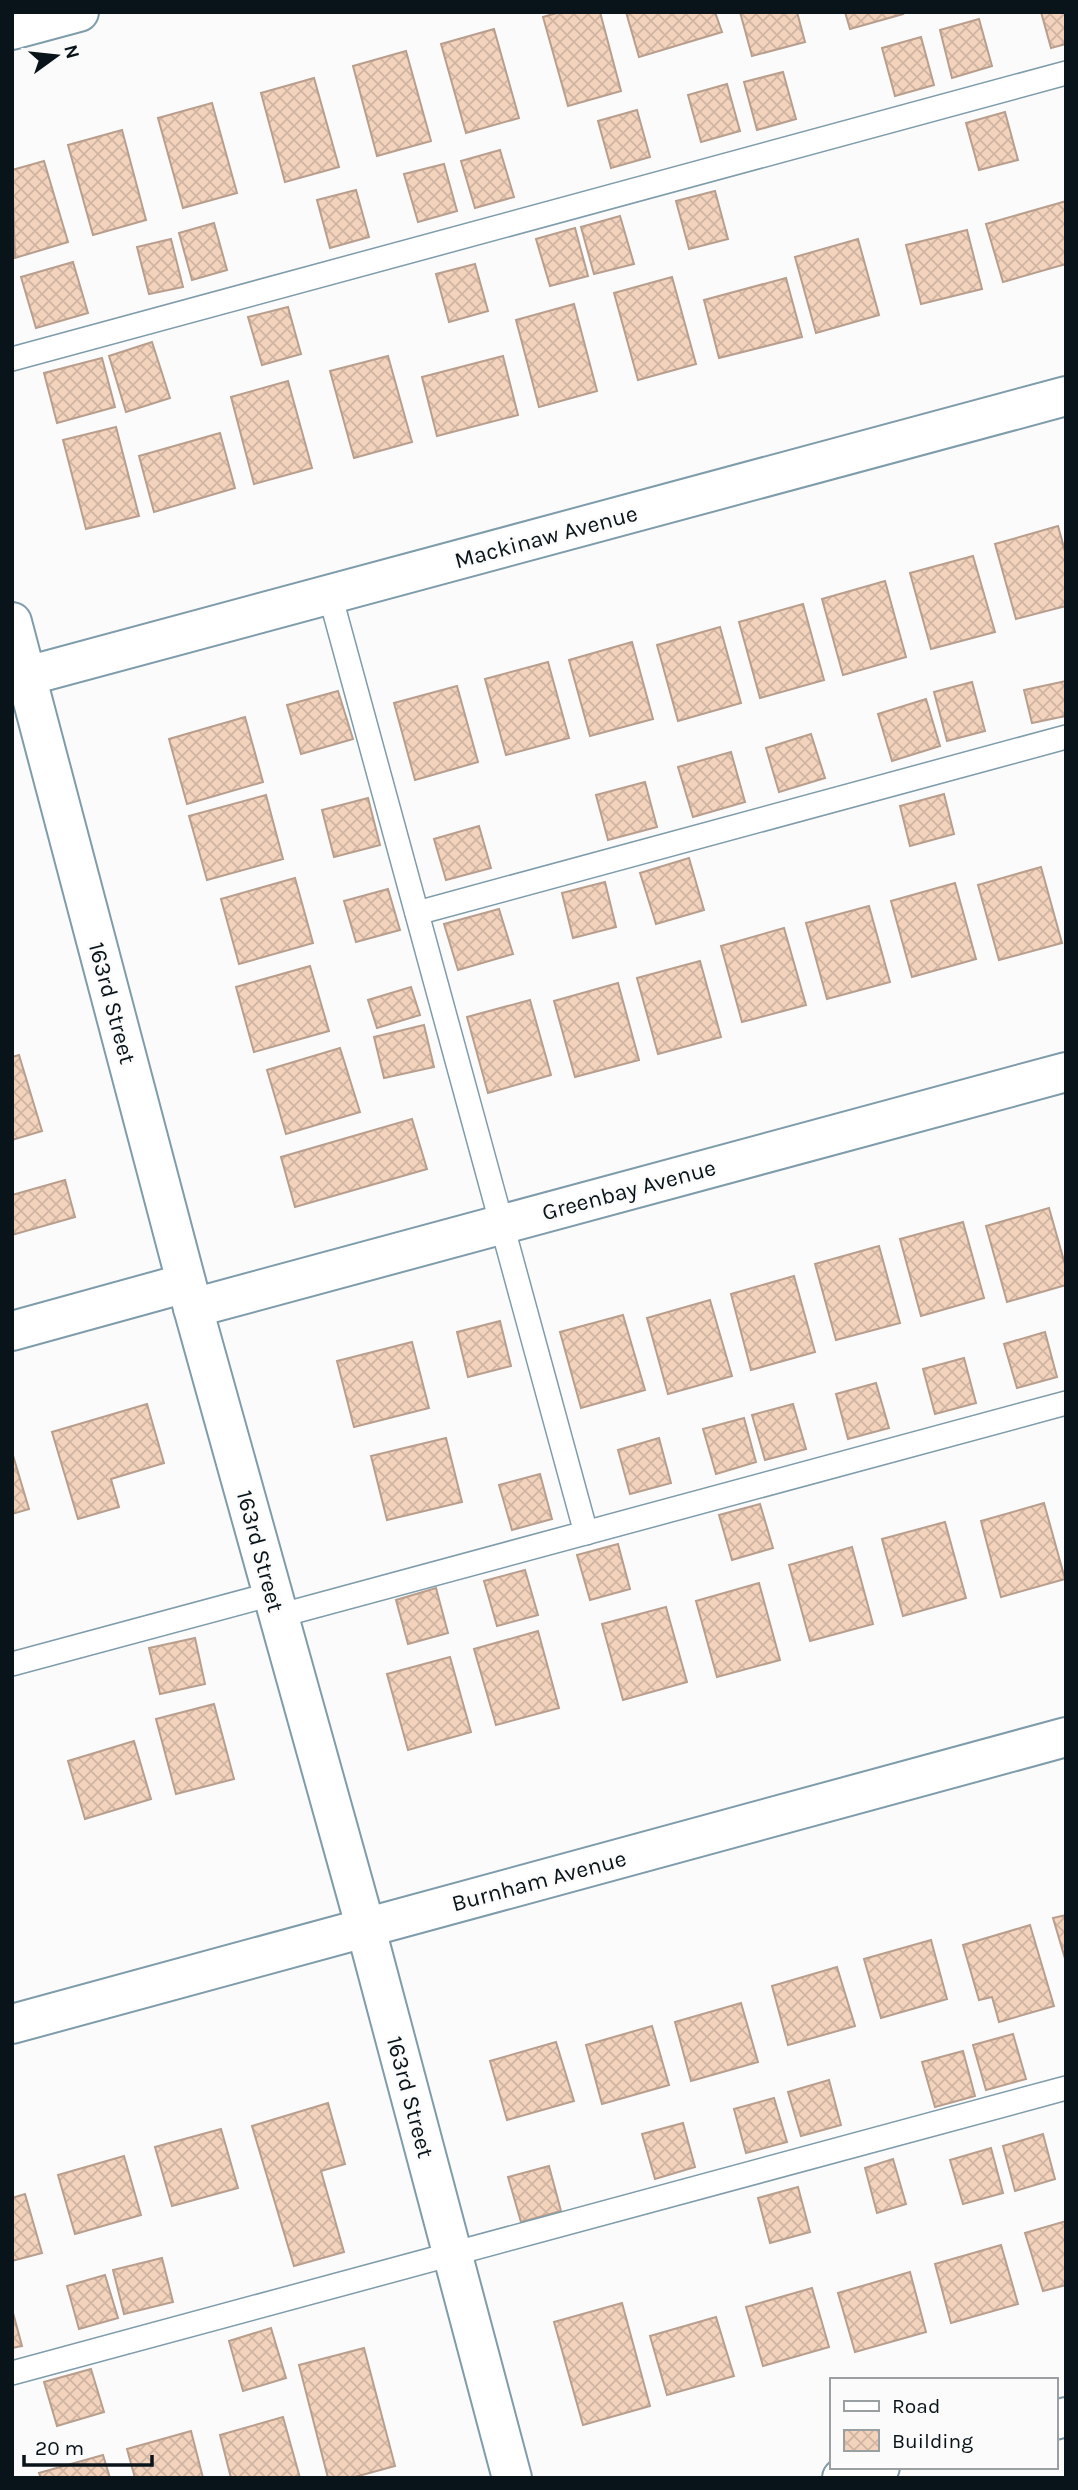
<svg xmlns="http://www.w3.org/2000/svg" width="1078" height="2490" font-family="Karla,sans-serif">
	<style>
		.building { fill: url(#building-cross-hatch); stroke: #b89e8d; stroke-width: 2 }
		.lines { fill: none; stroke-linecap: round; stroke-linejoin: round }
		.lane-casing { stroke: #7f9cab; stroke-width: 26 }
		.street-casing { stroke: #7f9cab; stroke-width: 42 }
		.secondary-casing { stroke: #7f9cab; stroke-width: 42 }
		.lane { stroke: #fff; stroke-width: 23 }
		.street { stroke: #fff; stroke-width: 38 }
		.secondary { stroke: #fff; stroke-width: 38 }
		.labels { text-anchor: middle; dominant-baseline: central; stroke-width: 5; stroke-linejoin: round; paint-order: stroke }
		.street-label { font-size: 23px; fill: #09141a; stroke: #fbfbfb }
	</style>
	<defs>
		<pattern id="building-cross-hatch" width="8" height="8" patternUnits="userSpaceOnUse" patternTransform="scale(1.75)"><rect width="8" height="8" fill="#f4d3bd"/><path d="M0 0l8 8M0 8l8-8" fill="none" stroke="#d0b4a2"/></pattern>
	</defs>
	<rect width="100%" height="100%" fill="#fbfbfb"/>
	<g class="building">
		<path d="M560,12H600L621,91L568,106L543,17Z"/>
		<path d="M626,12H715L722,32L639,57Z"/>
		<path d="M740,12H797L805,42L752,56Z"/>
		<path d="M845,12H902L903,14L850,29Z"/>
		<path d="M1041,12H1066V44L1051,48Z"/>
		<path d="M979,19L992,66L952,78L940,30Z"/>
		<path d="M494,29L519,118L466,133L441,44Z"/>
		<path d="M921,37L934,85L895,96L882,48Z"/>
		<path d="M406,51L431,141L377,156L353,66Z"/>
		<path d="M783,72L796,119L757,130L744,82Z"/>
		<path d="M314,78L339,167L285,182L261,93Z"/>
		<path d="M727,84L740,131L701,142L688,95Z"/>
		<path d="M212,103L237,193L183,208L158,118Z"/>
		<path d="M637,110L650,157L611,168L598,121Z"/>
		<path d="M1005,112L1018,160L979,170L966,123Z"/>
		<path d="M122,130L146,220L93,235L68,145Z"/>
		<path d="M500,150L514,197L475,208L461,161Z"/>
		<path d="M44,161L68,242L15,258L12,170Z"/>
		<path d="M444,164L457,211L418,222L404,174Z"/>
		<path d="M356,190L369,237L330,248L317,200Z"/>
		<path d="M715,191L728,239L689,249L676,201Z"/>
		<path d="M1066,201V264L1003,282L986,224Z"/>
		<path d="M620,216L634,264L594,274L581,227Z"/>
		<path d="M214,223L227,270L192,280L179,233Z"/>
		<path d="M575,228L588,276L550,286L536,239Z"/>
		<path d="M967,230L982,289L921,304L906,245Z"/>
		<path d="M171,239L183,287L149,294L137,247Z"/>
		<path d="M858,239L879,315L816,333L795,257Z"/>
		<path d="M73,262L88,313L36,328L21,277Z"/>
		<path d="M475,264L488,311L449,322L436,274Z"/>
		<path d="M672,277L696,364L638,380L614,293Z"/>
		<path d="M786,278L802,337L719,358L704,300Z"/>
		<path d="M574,304L597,391L539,407L516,320Z"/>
		<path d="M288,307L301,354L262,365L248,317Z"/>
		<path d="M152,342L170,398L126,412L109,356Z"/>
		<path d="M388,356L412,442L354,458L330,371Z"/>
		<path d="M503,356L518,415L437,436L422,377Z"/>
		<path d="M102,358L115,407L57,423L44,373Z"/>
		<path d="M288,381L312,468L254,484L231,397Z"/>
		<path d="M116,427L139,516L86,529L63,440Z"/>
		<path d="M220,433L235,488L154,512L139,456Z"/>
		<path d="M1058,526L1066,555V606L1016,619L995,544Z"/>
		<path d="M973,556L995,632L931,649L910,573Z"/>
		<path d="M885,581L906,657L843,675L822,599Z"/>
		<path d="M803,604L824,680L760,698L739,622Z"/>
		<path d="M720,627L741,703L678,721L657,645Z"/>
		<path d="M632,642L653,719L590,736L569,660Z"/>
		<path d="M548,662L569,738L506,755L485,679Z"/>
		<path d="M1066,681V716L1032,723L1024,690Z"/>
		<path d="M972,682L985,731L947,741L934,692Z"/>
		<path d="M457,686L478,762L415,780L394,703Z"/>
		<path d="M338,691L353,739L301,754L287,705Z"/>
		<path d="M926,699L940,746L892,761L878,714Z"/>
		<path d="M245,717L263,782L187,804L169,739Z"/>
		<path d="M811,734L825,778L779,792L766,748Z"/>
		<path d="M731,752L745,802L693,817L678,767Z"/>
		<path d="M645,782L657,827L608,840L596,795Z"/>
		<path d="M944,794L954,834L910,846L900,806Z"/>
		<path d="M266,795L283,859L207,880L189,816Z"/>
		<path d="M368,798L380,845L334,857L322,810Z"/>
		<path d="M479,826L491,868L446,880L434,839Z"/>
		<path d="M689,858L704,910L656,924L640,873Z"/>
		<path d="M1041,867L1062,943L999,960L978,885Z"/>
		<path d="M295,878L313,943L239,964L221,899Z"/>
		<path d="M605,882L616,927L573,938L562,893Z"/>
		<path d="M955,883L976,959L912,977L891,901Z"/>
		<path d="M388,889L400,930L356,942L344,901Z"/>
		<path d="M869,906L890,982L827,999L806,923Z"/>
		<path d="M499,909L513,954L458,970L444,924Z"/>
		<path d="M784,928L806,1005L742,1022L721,946Z"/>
		<path d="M700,961L721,1037L658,1054L637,978Z"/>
		<path d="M310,966L329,1031L254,1052L236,987Z"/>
		<path d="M618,983L639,1060L575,1077L554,1001Z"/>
		<path d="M411,987L420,1015L377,1028L368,1000Z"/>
		<path d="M530,1000L551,1075L488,1093L467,1017Z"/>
		<path d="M424,1025L434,1067L384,1078L374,1037Z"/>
		<path d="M340,1048L360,1112L286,1134L267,1070Z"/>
		<path d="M19,1055L42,1131L12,1140V1057Z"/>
		<path d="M412,1119L427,1169L295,1207L281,1157Z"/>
		<path d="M65,1180L75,1217L12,1235V1195Z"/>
		<path d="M1049,1208L1066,1268V1285L1007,1302L986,1226Z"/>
		<path d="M963,1222L984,1298L921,1316L900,1239Z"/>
		<path d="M879,1246L900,1323L836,1340L815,1264Z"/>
		<path d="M794,1276L815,1352L751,1370L731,1294Z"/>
		<path d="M710,1300L732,1376L668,1394L647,1318Z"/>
		<path d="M623,1315L645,1390L581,1408L560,1332Z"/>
		<path d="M500,1321L511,1366L468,1377L457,1332Z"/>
		<path d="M1045,1332L1057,1377L1017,1388L1004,1344Z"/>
		<path d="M412,1342L429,1408L354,1427L337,1361Z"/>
		<path d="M964,1358L976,1403L935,1414L923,1369Z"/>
		<path d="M876,1383L889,1428L848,1439L836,1394Z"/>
		<path d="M147,1404L164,1463L111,1479L119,1507L78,1519L52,1432Z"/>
		<path d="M793,1404L806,1449L765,1460L752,1415Z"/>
		<path d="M744,1418L756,1462L716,1474L703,1429Z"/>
		<path d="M446,1438L462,1502L387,1520L371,1456Z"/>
		<path d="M659,1438L671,1483L630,1494L618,1450Z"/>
		<path d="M12,1452L29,1509L12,1514Z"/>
		<path d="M540,1474L552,1519L512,1530L499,1485Z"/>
		<path d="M1044,1503L1065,1579L1001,1597L981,1521Z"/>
		<path d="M760,1504L773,1548L732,1560L719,1515Z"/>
		<path d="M945,1522L966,1598L903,1616L882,1539Z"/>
		<path d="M618,1544L630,1589L590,1600L577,1555Z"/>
		<path d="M852,1547L873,1624L810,1641L789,1565Z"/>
		<path d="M525,1570L538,1615L497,1626L484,1581Z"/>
		<path d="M759,1583L780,1660L717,1677L696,1601Z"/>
		<path d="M436,1588L448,1633L408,1644L396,1600Z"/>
		<path d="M666,1607L687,1682L623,1700L602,1624Z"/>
		<path d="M538,1631L559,1708L496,1725L474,1649Z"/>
		<path d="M195,1638L205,1684L160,1694L149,1648Z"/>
		<path d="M450,1657L471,1732L408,1750L387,1674Z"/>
		<path d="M214,1704L234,1779L176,1794L156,1719Z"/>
		<path d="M134,1741L151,1799L85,1819L68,1761Z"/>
		<path d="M1066,1915V1962L1053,1918Z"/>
		<path d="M1030,1925L1054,2006L999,2022L992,1997L979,2000L963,1945Z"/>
		<path d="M931,1940L947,1999L881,2018L864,1959Z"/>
		<path d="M837,1967L855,2026L788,2045L772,1986Z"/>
		<path d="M741,2003L758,2062L691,2081L675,2022Z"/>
		<path d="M652,2026L669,2085L602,2104L586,2045Z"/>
		<path d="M1013,2034L1026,2079L986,2090L973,2045Z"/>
		<path d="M556,2042L574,2101L507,2120L490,2061Z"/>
		<path d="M963,2051L975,2096L935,2107L922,2062Z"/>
		<path d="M829,2080L841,2125L801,2136L788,2092Z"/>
		<path d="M774,2098L787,2142L746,2153L734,2109Z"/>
		<path d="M328,2103L345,2164L321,2171L344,2252L294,2266L252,2126Z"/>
		<path d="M683,2123L695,2167L655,2179L642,2134Z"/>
		<path d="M221,2129L238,2188L172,2206L155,2147Z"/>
		<path d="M1043,2134L1055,2179L1015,2191L1003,2146Z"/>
		<path d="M991,2148L1003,2193L963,2204L950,2160Z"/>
		<path d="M124,2156L141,2215L75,2234L58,2175Z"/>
		<path d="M893,2159L906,2204L877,2213L865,2168Z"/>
		<path d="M549,2166L561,2211L521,2222L508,2177Z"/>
		<path d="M798,2187L810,2232L770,2243L758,2198Z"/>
		<path d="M25,2194L42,2253L12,2261V2198Z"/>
		<path d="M1066,2221V2285L1043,2291L1025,2233Z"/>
		<path d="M1001,2245L1018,2304L951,2323L935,2264Z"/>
		<path d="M162,2258L173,2302L124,2314L113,2270Z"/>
		<path d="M910,2272L926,2332L855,2352L838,2293Z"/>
		<path d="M105,2275L118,2318L79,2329L67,2286Z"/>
		<path d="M812,2288L829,2347L763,2366L746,2307Z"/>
		<path d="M622,2303L650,2406L583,2425L554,2322Z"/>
		<path d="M12,2309L22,2346L12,2348Z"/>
		<path d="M716,2317L734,2376L667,2395L650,2336Z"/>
		<path d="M271,2328L286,2378L243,2391L229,2341Z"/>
		<path d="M364,2348L395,2466L351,2478H328L299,2365Z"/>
		<path d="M91,2369L104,2412L57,2426L44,2382Z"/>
		<path d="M283,2417L300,2478H231L220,2435Z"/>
		<path d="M191,2431L203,2478H135L127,2449Z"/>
		<path d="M103,2455L110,2478H41L39,2473Z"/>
	</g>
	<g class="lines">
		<g class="lane-casing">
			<g id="lane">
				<path d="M12,359L1066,73"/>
				<path d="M330,595L586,1533"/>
				<path d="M417,913L1066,737"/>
				<path d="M278,1616L1066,1403"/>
				<path d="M12,1664L272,1594"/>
				<path d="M12,2373L1066,2088"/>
			</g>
		</g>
		<g class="street-casing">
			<g id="street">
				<path d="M12,30L79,12"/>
				<path d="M12,622L193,1308L366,1929L512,2478"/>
				<path d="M12,680L1066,396"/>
				<path d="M193,1308L1066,1072"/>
				<path d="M12,1331L186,1283"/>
				<path d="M1055,2420L1066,2417"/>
				<path d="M842,2478L880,2467"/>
			</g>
		</g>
		<g class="secondary-casing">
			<path id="secondary" d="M12,2024L1066,1737"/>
		</g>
		<use href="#lane" class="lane"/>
		<use href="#street" class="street"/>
		<use href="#secondary" class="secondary"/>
	</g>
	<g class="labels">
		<g class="street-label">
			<text transform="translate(546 537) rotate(-15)">Mackinaw Avenue</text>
			<text transform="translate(112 1003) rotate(75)">163rd Street</text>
			<text transform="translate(629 1190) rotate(-15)">Greenbay Avenue</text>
			<text transform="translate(260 1551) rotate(75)">163rd Street</text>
			<text transform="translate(539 1881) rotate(-15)">Burnham Avenue</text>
			<text transform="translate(410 2097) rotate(75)">163rd Street</text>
		</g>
	</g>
	<rect width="1078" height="2490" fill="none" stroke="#09141a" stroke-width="28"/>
	<rect x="830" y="2378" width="228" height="91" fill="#fbfbfb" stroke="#9a9fa1" stroke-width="2"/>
	<rect x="844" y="2401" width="35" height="10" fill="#ffffff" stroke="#9a9fa1" stroke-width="2"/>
	<text x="892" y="2413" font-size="21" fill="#09141a">Road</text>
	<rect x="844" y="2430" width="35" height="21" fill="url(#building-cross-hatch)" stroke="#9a9fa1" stroke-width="2"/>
	<text x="892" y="2448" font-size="21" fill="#09141a">Building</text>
	<g transform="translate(56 56) rotate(75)" stroke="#fbfbfb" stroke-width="5" paint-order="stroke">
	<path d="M0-5L12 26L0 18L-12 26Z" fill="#09141a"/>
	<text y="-10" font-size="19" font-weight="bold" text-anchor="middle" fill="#09141a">N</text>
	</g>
	<path d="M24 2455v10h128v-10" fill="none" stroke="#09141a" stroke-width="3.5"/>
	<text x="35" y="2455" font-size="21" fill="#09141a" stroke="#fbfbfb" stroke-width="5" paint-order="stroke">20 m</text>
</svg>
